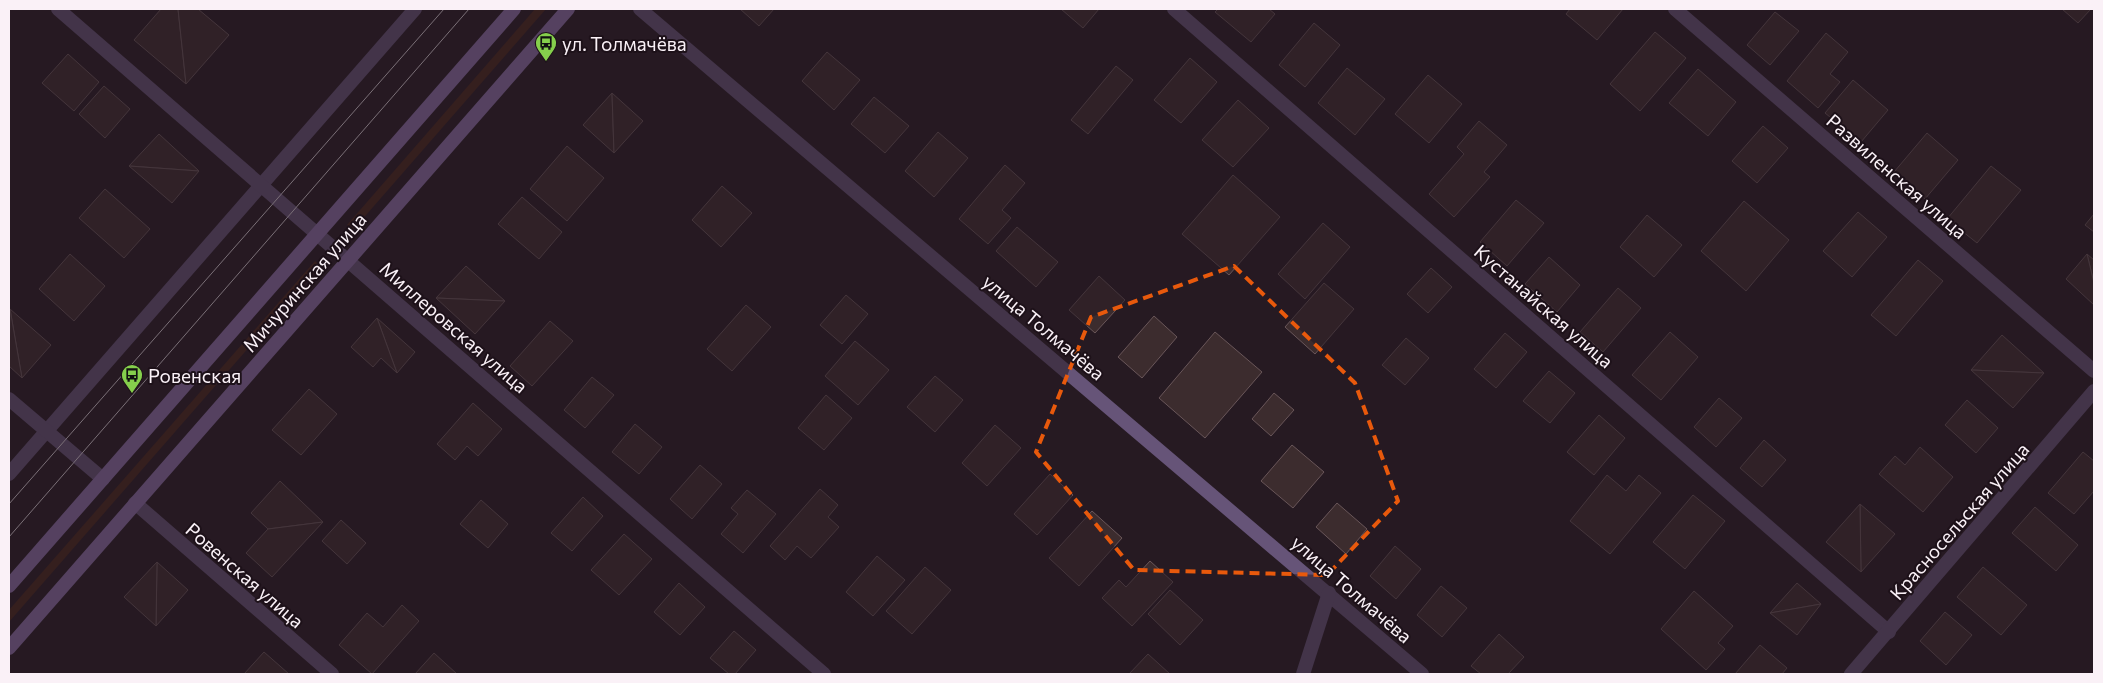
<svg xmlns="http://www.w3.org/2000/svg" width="2103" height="683" font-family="Commissioner,sans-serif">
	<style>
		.green { fill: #48261a }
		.building { fill: #3c2c2e; stroke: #695659 }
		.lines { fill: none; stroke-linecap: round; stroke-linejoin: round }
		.service { stroke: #665478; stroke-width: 14 }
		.minor { stroke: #665478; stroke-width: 14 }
		.secondary { stroke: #8e71ab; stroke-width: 14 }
		.tram { stroke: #dfd6dc; stroke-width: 1 }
		.marked { fill: none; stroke: #e8590c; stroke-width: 4; stroke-dasharray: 10 6; stroke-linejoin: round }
		.labels { text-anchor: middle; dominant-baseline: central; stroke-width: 4; stroke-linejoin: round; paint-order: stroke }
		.poi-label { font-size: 19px; fill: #faf1f7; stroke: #1d1119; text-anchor: start }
		.street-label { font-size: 19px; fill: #faf1f7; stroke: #1d1119 }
	</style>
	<rect width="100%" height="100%" fill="#261a22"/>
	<g class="green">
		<path d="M535,9H546L353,230L347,225Z"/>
		<path d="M315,261L320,266L9,622V610Z"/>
	</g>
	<g class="building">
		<path d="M161,9H178L186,84L134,40Z"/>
		<path d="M178,9H198L229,35L186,84Z"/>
		<path d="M740,9H774L759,26Z"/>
		<path d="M1061,9H1099L1083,28Z"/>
		<path d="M1218,9H1269L1275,14L1251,42L1215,12Z"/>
		<path d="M1570,9H1623L1597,40L1566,14Z"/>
		<path d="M2062,9H2091L2078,23Z"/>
		<path d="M1775,12L1799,31L1770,65L1747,45Z"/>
		<path d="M1314,23L1340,45L1305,87L1279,65Z"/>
		<path d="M1655,32L1686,58L1640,111L1610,84Z"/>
		<path d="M1826,33L1848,52L1830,74L1840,82L1818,108L1787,81Z"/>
		<path d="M827,52L860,80L834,110L802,81Z"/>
		<path d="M68,54L99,82L74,111L42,83Z"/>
		<path d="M1190,58L1217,82L1181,123L1154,100Z"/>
		<path d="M1116,66L1133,80L1088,134L1071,120Z"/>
		<path d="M1347,68L1385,99L1355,135L1318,103Z"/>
		<path d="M1698,69L1736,102L1708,136L1669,103Z"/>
		<path d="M1428,75L1462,104L1429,143L1395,114Z"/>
		<path d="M1853,80L1888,110L1861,142L1825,113Z"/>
		<path d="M104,86L130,109L105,138L79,114Z"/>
		<path d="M612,93L614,153L583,125Z"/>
		<path d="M612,93L643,121L614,153Z"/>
		<path d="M874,97L909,126L885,153L851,124Z"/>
		<path d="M1238,100L1269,128L1233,167L1202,140Z"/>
		<path d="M1479,121L1507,145L1484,172L1490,177L1454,217L1429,194L1464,154L1457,147Z"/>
		<path d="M1763,126L1788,148L1757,183L1732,161Z"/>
		<path d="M938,132L968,158L934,197L905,171Z"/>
		<path d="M1927,133L1958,160L1925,199L1894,172Z"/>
		<path d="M159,134L199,171L129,166Z"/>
		<path d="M567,146L604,178L567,221L530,189Z"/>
		<path d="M1005,165L1025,183L1002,210L1011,218L988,244L959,219Z"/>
		<path d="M129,166L199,171L172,203Z"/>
		<path d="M1991,166L2021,190L1977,243L1947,219Z"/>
		<path d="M1233,175L1280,217L1229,275L1182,234Z"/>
		<path d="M722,186L752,213L721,247L692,220Z"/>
		<path d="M105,189L150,229L124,258L79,218Z"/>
		<path d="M522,197L562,232L539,259L498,224Z"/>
		<path d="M1516,200L1544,223L1507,266L1480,242Z"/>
		<path d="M1744,201L1789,240L1746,291L1701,251Z"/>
		<path d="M1858,212L1887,237L1852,277L1823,251Z"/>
		<path d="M2094,214V232L2085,225Z"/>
		<path d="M1647,215L1682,245L1654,277L1620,247Z"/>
		<path d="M1323,223L1350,247L1305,299L1278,274Z"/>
		<path d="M1017,227L1058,262L1036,287L996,251Z"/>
		<path d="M70,254L105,286L74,321L39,289Z"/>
		<path d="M2087,254L2094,260V283Z"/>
		<path d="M2087,254L2094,283V305L2066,279Z"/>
		<path d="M1549,257L1580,285L1557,312L1525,284Z"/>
		<path d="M1918,260L1943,281L1896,336L1871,315Z"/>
		<path d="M466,266L505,301L436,298Z"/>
		<path d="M1431,268L1452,287L1428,313L1407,294Z"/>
		<path d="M1099,276L1125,300L1095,333L1069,310Z"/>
		<path d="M1324,283L1354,309L1315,354L1285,327Z"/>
		<path d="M1618,288L1641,308L1603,352L1580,332Z"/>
		<path d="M846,295L868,314L842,344L820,325Z"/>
		<path d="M436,298L505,301L475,334Z"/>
		<path d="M746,305L771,327L732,371L707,349Z"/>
		<path d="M10,309L51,345L22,378Z"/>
		<path d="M10,309L22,378L9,366Z"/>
		<path d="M1154,316L1177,337L1142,378L1118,357Z"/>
		<path d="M377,318L415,352L397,373Z"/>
		<path d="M377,318L397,373L381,358L373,367L351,347Z"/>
		<path d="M550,321L573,341L532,386L510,366Z"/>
		<path d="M1215,332L1262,372L1205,438L1159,398Z"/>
		<path d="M1670,332L1698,357L1661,400L1632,375Z"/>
		<path d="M1505,333L1527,352L1496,388L1474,369Z"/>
		<path d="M2002,335L2044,373L1971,370Z"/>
		<path d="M1406,338L1429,358L1405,385L1382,365Z"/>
		<path d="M855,341L889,370L858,405L825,376Z"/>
		<path d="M1971,370L2044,373L2013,408Z"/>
		<path d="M1549,371L1575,393L1550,423L1523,401Z"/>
		<path d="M935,376L963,400L935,432L907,407Z"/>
		<path d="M592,377L614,395L585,428L564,410Z"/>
		<path d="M309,389L337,414L301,455L272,430Z"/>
		<path d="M1274,393L1294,410L1271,436L1252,419Z"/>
		<path d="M826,395L852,418L824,450L798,428Z"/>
		<path d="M1719,398L1742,418L1716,447L1694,427Z"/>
		<path d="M1967,400L1998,428L1976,453L1945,425Z"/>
		<path d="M473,403L502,429L478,456L467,446L455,460L437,444Z"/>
		<path d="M1599,415L1625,438L1594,475L1567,452Z"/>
		<path d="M635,424L662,447L639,474L612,452Z"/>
		<path d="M995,425L1021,448L987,486L962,463Z"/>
		<path d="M1764,440L1786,460L1762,487L1740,468Z"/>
		<path d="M1292,445L1324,472L1293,508L1261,481Z"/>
		<path d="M1920,447L1953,477L1923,512L1879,474L1895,456L1905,465Z"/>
		<path d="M2083,452L2094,461V491L2074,514L2048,493Z"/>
		<path d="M700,465L722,484L692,519L670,499Z"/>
		<path d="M1050,474L1073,495L1037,535L1014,514Z"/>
		<path d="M1607,475L1626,491L1639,475L1661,493L1610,554L1570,521Z"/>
		<path d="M280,481L323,522L268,529L251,513Z"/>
		<path d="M820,489L838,505L828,517L839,527L811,558L797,546L785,560L770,546Z"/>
		<path d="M747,490L776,514L743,553L721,534L738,514L731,508Z"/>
		<path d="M1693,495L1725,521L1685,569L1653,542Z"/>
		<path d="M583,497L603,516L572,551L551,533Z"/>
		<path d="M481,500L508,524L488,548L460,524Z"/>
		<path d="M1337,503L1367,529L1346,554L1316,527Z"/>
		<path d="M1860,504L1895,534L1861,572Z"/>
		<path d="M1860,504L1861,572L1826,542Z"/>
		<path d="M2035,507L2078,545L2056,571L2012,533Z"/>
		<path d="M1092,511L1122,538L1079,586L1049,558Z"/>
		<path d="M341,520L366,543L347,564L322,541Z"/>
		<path d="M323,522L272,577L246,553L268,529Z"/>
		<path d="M624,534L652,559L619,595L591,570Z"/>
		<path d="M1395,546L1421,569L1396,599L1370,576Z"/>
		<path d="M877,556L905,580L873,616L846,592Z"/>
		<path d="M1150,561L1173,582L1132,626L1102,598L1119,580L1126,587Z"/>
		<path d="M157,562L188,590L156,626Z"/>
		<path d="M157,562L156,626L124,597Z"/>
		<path d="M925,567L951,590L912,634L886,611Z"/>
		<path d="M1983,567L2027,605L2001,635L1957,597Z"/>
		<path d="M679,583L705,607L680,635L654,612Z"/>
		<path d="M1797,583L1821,604L1770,613Z"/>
		<path d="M1441,586L1467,608L1442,637L1417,615Z"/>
		<path d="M1170,590L1203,620L1180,645L1148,614Z"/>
		<path d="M1694,591L1733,626L1718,643L1725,649L1706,670L1661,629Z"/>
		<path d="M1821,604L1797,635L1770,613Z"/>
		<path d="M402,605L419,621L372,674L339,645L367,613L383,627Z"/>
		<path d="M1945,612L1972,635L1946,665L1920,641Z"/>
		<path d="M734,631L756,650L735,674H729L710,658Z"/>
		<path d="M1499,634L1524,657L1508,674H1481L1471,666Z"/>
		<path d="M1760,645L1787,668L1782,674H1735Z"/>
		<path d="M264,652L289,674H244Z"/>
		<path d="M434,653L457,674H415Z"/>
		<path d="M1148,654L1170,674H1129Z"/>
	</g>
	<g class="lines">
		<path class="service" d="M9,474L415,9"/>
		<g class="minor">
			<path d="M58,9L824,674"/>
			<path d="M640,9L1422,674"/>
			<path d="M1174,9L1889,632"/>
			<path d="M1675,9L2094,371"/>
			<path d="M9,399L103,479"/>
			<path d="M135,503L332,674"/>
			<path d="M1303,674L1329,593"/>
			<path d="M1851,674L2094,391"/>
		</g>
		<g class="secondary">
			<path d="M9,586L514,9"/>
			<path d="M9,648L568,9"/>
		</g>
		<g class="tram">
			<path d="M9,504L444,9"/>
			<path d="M9,537L469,9"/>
		</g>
	</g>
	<path d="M0 0H2103V683H0ZM1234,266L1355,383L1398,501L1327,575L1134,570L1036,452L1091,317Z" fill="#261a22" fill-opacity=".55" fill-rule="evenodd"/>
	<path class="marked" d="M1234,266L1355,383L1398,501L1327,575L1134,570L1036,452L1091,317Z"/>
	<defs>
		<g id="bus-pin" transform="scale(1.125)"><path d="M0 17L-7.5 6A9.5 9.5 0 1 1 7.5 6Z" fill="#85cf4c" stroke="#1d1119"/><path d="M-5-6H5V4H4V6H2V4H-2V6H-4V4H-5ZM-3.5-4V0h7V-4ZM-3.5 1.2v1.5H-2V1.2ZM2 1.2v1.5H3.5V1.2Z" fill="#111"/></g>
	</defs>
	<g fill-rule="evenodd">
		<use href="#bus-pin" x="546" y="43"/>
		<use href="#bus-pin" x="132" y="375"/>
	</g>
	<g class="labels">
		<g class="poi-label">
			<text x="562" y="43">ул. Толмачёва</text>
			<text x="148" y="375">Ровенская</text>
		</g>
		<g class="street-label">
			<text transform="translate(1897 176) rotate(41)">Развиленская улица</text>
			<text transform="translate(304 282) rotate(-49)">Мичуринская улица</text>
			<text transform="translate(1544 306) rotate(41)">Кустанайская улица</text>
			<text transform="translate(454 327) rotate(41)">Миллеровская улица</text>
			<text transform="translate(1044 327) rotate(40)">улица Толмачёва</text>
			<text transform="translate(1959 521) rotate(-49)">Красносельская улица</text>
			<text transform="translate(245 575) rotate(41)">Ровенская улица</text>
			<text transform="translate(1352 589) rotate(41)">улица Толмачёва</text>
		</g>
	</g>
	<rect width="2103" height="683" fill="none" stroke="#faf1f7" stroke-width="20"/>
</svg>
